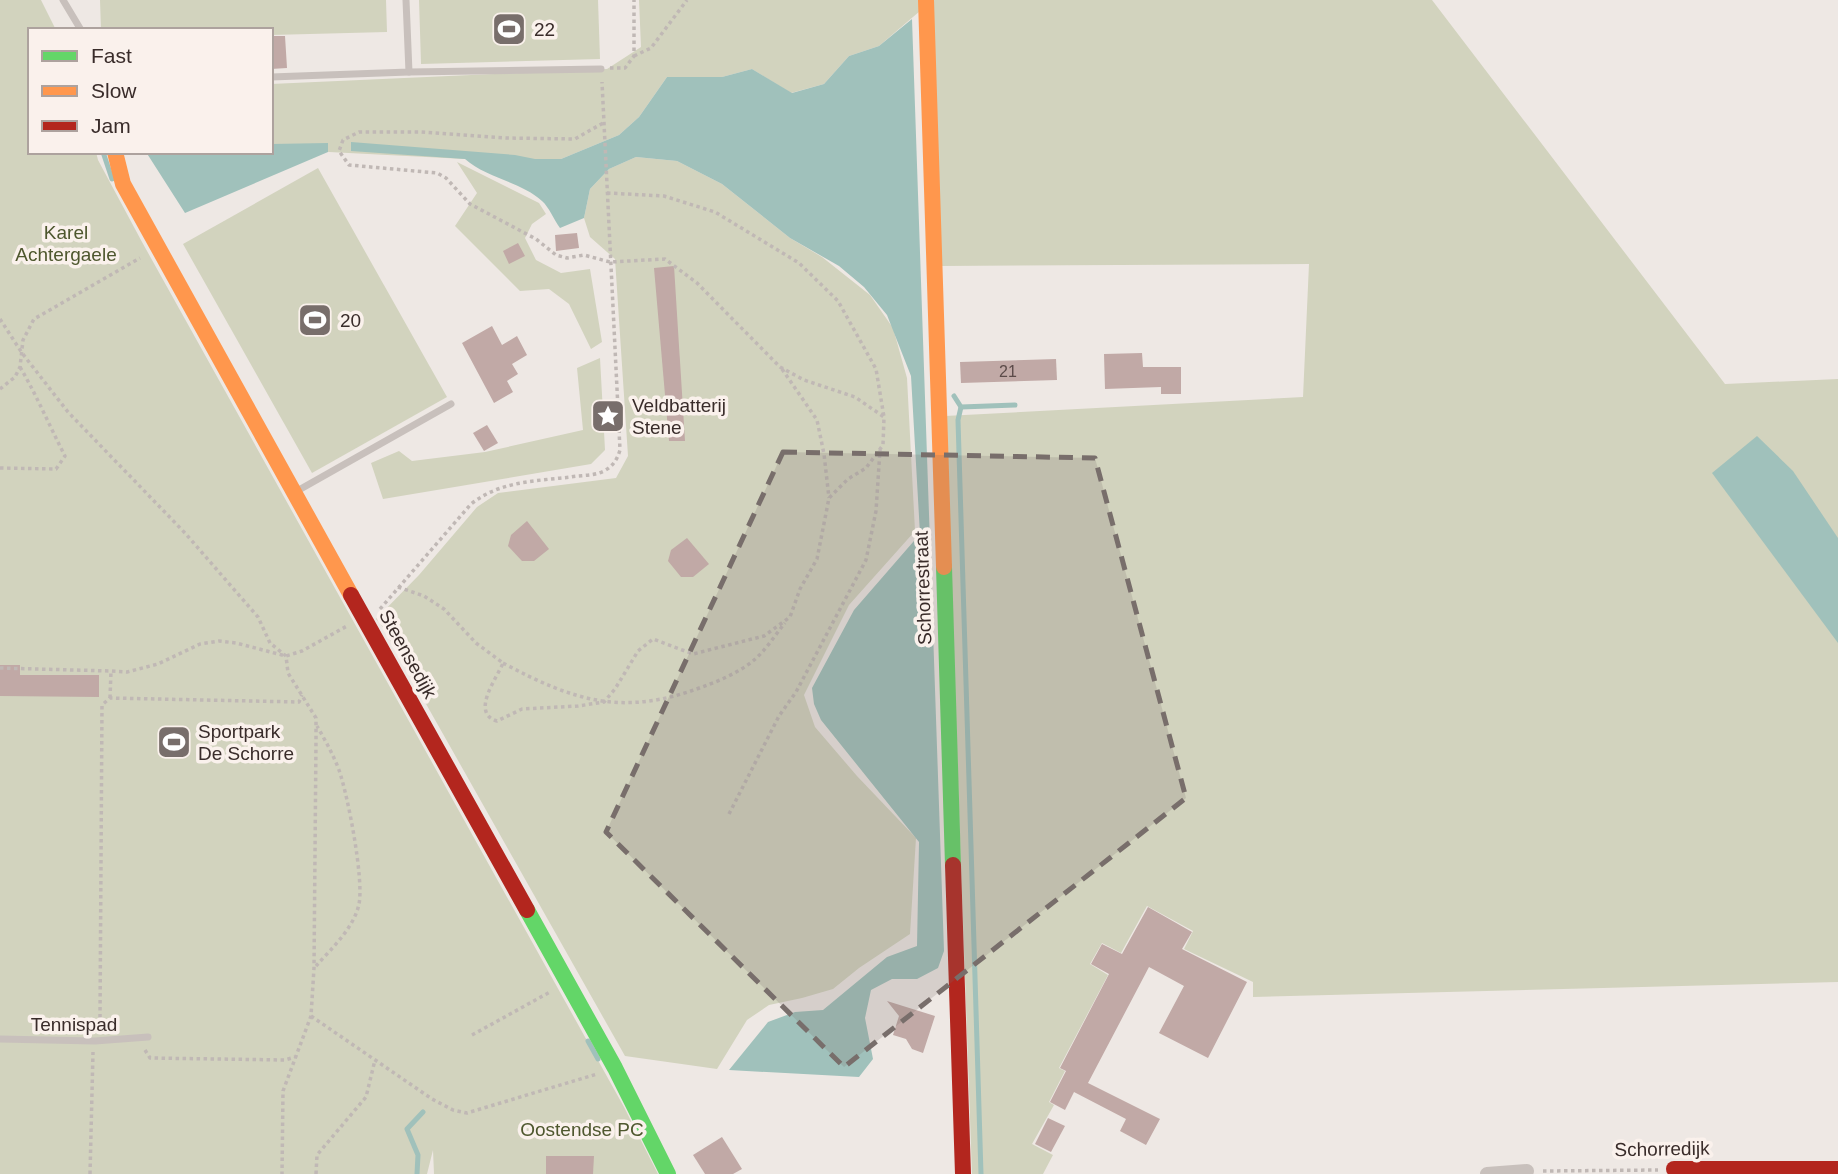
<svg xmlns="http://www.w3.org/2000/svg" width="1838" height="1174" font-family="Helvetica,sans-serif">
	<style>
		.green { fill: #d2d3be }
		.water { fill: #a0c1bb }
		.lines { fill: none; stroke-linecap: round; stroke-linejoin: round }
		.stream { stroke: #a0c1bb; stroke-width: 5 }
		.building { fill: #c1a9a6 }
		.path { stroke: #c0b8b5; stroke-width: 3.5; stroke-dasharray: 3.5 3.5; stroke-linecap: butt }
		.lane { stroke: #c8c0bc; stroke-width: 7 }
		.street { stroke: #c8c0bc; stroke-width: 14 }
		.fast { stroke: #63d668; stroke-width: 16 }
		.slow { stroke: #ff974d; stroke-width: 16 }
		.jam { stroke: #b3261e; stroke-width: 16 }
		.marked { fill: #786e6b; fill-opacity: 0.2; stroke: #786e6b; stroke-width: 5; stroke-dasharray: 14 9; stroke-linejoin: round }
		.labels { text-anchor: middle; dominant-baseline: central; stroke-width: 7; stroke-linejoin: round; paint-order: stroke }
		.number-label { font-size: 16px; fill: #5b4b49 }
		.poi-label { font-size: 19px; fill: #392c2a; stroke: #faf1ec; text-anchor: start }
		.park-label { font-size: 19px; fill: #4e572e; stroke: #faf1ec }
		.street-label { font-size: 19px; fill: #392c2a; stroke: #faf1ec }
	</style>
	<rect width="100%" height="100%" fill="#eee8e4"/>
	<g class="green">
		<path d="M0,0H41L56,30H30V152H96L98,160L142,242L624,1107L658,1174H434L433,1150L427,1174H0Z"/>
		<path d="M100,0H386L387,32L271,35V30H101Z"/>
		<path d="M419,0H598L600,59L421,64Z"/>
		<path d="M639,0H920V11L879,46L849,56L824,84L791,93L752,69L722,77H667L639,117L619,135L561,159H465L271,149V84L607,69L641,47Z"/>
		<path d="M932,0H1432L1725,384L1838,379V982L1253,997V982L1184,949L1193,931L1147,906L1121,953L1102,943L1090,964L1108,975L1059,1068L1065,1071L1049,1102L1054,1105L1032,1144L1053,1155L1043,1174H972L945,416L1303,397L1309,264L940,266Z"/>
		<path d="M636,157L677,161L722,184L790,238L822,257L870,295L893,328L907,378L915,531L849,605L804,695L815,727L857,776L916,838L910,934L859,968L833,989L802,998L769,1005L747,1020L717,1069L625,1056L382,626L376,619L419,575L477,507L498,493L616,478L628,456L615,259L590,237L584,218L590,189L609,169Z"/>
		<path d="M457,162L539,203L546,214L532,224L525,238L536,260L561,273L590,269L602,342L591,349L569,304L549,289L520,291L455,226L477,193Z"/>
		<path d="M318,168L447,397L312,473L183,244Z"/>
		<path d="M600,358L605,450L591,464L383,499L371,463L399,451L412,461L485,452L583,430L577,368Z"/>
	</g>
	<g class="water">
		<path d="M912,19L944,951L938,968L917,979H892L871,990L865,1018L873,1059L859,1077L729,1070L768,1022L795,1012L823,1010L887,957L917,946L919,842L821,720L814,704L812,688L854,610L920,534L911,376L887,315L864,287L839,266L790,238L722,184L677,161L636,157L609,169L590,189L584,218L560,228C554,220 549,207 542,201C522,182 486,178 465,159L351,151V142L515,155L535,159H561L619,135L639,117L667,77H722L752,69L792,93L824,84L849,56L879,46Z"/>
		<path d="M328,143V152L185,213L146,152H271V144Z"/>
		<path d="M1757,436L1793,471L1838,538V643L1712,473Z"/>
	</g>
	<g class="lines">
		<g class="stream">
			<path d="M103,152L112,179"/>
			<path d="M954,396L961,407L1015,405"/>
			<path d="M961,407L958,420L981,1174"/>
			<path d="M588,1041L598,1059"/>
			<path d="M417,1174L418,1155L407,1129L423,1112"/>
		</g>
	</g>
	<g class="building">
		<path d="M271,36H285L287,68L271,69Z"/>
		<path d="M577,233L579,248L556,251L555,235Z"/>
		<path d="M518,243L525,256L509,264L503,251Z"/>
		<path d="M674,266L685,441H669L654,268Z"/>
		<path d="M492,326L502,345L517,336L527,355L512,364L518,374L507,381L513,392L494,403L462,343Z"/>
		<path d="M1142,353L1143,367H1181V394H1161V387L1105,389L1104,354Z"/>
		<path d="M1056,359L1057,380L961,383L960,362Z"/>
		<path d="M487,425L498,443L484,451L473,433Z"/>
		<path d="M527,521L549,549L534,561H522L508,546L511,535Z"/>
		<path d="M687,538L709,564L693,577H681L668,561L671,550Z"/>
		<path d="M0,665H20V675H99V697L0,696Z"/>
		<path d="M1148,907L1192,932L1182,949L1247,982L1208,1058L1159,1033L1184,986L1149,967L1088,1083L1160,1119L1146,1145L1120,1131L1126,1119L1074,1092L1065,1110L1050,1102L1066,1071L1060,1068L1109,974L1091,964L1102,944L1122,954Z"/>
		<path d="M887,1001L935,1016L923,1053L912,1049L906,1039L893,1035L899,1016Z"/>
		<path d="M1048,1118L1065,1126L1051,1152L1035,1144Z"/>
		<path d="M722,1137L742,1169L733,1174H705L693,1155Z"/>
		<path d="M546,1156H594L593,1174H546Z"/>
	</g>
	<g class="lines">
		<g class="path">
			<path d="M634,56L651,48L687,0"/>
			<path d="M610,68H625L634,56V0"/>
			<path d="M607,193L664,196L715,212L799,263L838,301L876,369L884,417"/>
			<path d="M0,319L22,353L68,412L185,533L258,617L270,643L286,656L288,673L316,718V740L314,968L311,1016L283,1091L282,1174"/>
			<path d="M782,369L817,420L824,454L829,498"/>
			<path d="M0,389L15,377L20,367L23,340L34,319L140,258"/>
			<path d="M0,468L56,469L65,456C50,427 37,396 20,367"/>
			<path d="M398,587L424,596L444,609L476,643L503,663C497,678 470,713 497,721L522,709L578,706L604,702L615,689L638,651L653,639L693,654L764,636L790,617L800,589L817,559L829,498L848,479L866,468L883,445L884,417L855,397L804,380L780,367L697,283L665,259L610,262L584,255L567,258L556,255L536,239L470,204L446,178L437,173L349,165L339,151L343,140L359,132H421L506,138L575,139L603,123"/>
			<path d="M380,609L471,504C500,481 536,481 571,477C582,475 594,476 604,471C613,466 617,460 620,450L602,82"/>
			<path d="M503,663C574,701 623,717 702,687C719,681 740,672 754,660C766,650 775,635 785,623"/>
			<path d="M0,668L111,671"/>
			<path d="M110,698L111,671L127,672L158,664L200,644L219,641L236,643L286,656L302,651L347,626"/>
			<path d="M729,814L779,716L796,692L866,560L876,511L880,450"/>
			<path d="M316,966C331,949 354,928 359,904C364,879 348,796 339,770C333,754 325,740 317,726"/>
			<path d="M311,1016L432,1099L453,1110L467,1113L597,1074"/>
			<path d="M97,1031L100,1020L102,705L110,698L299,702L302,695"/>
			<path d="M472,1035L550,992"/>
			<path d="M145,1050L150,1058L285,1060L295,1057"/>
			<path d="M1543,1171L1658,1170"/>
			<path d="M90,1174L93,1052"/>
			<path d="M316,1174L317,1155L366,1097L375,1060"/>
		</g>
		<g class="lane">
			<path d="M63,0L81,30"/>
			<path d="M409,72L601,69"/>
			<path d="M271,77L409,72L406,0"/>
			<path d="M297,491L451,404"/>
			<path d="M0,1039L95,1041L148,1037"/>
		</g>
		<path class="street" d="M1487,1174L1527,1171"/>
		<g class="fast">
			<path d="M944,567L953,865"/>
			<path d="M527,910L615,1068L668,1174"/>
		</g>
		<g class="slow">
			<path d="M926,0L944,567"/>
			<path d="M115,152L123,184L351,595"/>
		</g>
		<g class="jam">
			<path d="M351,595L527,910"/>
			<path d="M953,865L963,1174"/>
			<path d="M1674,1169H1838"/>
		</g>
	</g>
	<path class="marked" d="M783,452L1095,458L1186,798L844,1067L606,832Z"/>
	<defs>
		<g id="stadium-square" transform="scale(1.75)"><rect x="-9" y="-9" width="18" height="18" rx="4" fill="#786e6b" stroke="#faf1ec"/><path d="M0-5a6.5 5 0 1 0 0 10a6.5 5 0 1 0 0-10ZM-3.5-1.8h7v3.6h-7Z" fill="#fff"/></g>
		<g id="sight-square" transform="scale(1.75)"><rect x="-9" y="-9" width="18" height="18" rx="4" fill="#786e6b" stroke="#faf1ec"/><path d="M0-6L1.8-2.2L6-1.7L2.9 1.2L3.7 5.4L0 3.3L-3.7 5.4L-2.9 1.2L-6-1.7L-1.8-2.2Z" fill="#fff"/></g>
	</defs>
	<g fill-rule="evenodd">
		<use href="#stadium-square" x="509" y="29"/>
		<use href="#stadium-square" x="315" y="320"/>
		<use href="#sight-square" x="608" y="416"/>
		<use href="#stadium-square" x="174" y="742"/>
	</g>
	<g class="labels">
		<g class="number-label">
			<text x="1008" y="371">21</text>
		</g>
		<g class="poi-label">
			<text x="534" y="29">22</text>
			<text x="340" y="320">20</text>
			<text x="632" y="405">Veldbatterij<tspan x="632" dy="22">Stene</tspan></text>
			<text x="198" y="731">Sportpark<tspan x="198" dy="22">De Schorre</tspan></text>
		</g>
		<g class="park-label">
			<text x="66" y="232">Karel<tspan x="66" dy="22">Achtergaele</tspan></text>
			<text x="582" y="1129">Oostendse PC</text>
		</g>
		<g class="street-label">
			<text transform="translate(923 588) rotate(-92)">Schorrestraat</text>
			<text transform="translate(408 654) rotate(61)">Steensedijk</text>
			<text x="74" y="1024">Tennispad</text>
			<text transform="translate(1662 1149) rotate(-1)">Schorredijk</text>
		</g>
	</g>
	<rect x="28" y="28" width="245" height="126" fill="#faf1ec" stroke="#ada29e" stroke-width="2"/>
	<rect x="42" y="51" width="35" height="10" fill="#63d668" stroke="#ada29e" stroke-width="2"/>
	<text x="91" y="63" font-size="21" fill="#392c2a">Fast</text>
	<rect x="42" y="86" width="35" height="10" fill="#ff974d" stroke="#ada29e" stroke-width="2"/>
	<text x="91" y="98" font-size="21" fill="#392c2a">Slow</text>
	<rect x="42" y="121" width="35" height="10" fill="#b3261e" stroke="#ada29e" stroke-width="2"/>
	<text x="91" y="133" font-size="21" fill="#392c2a">Jam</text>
</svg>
